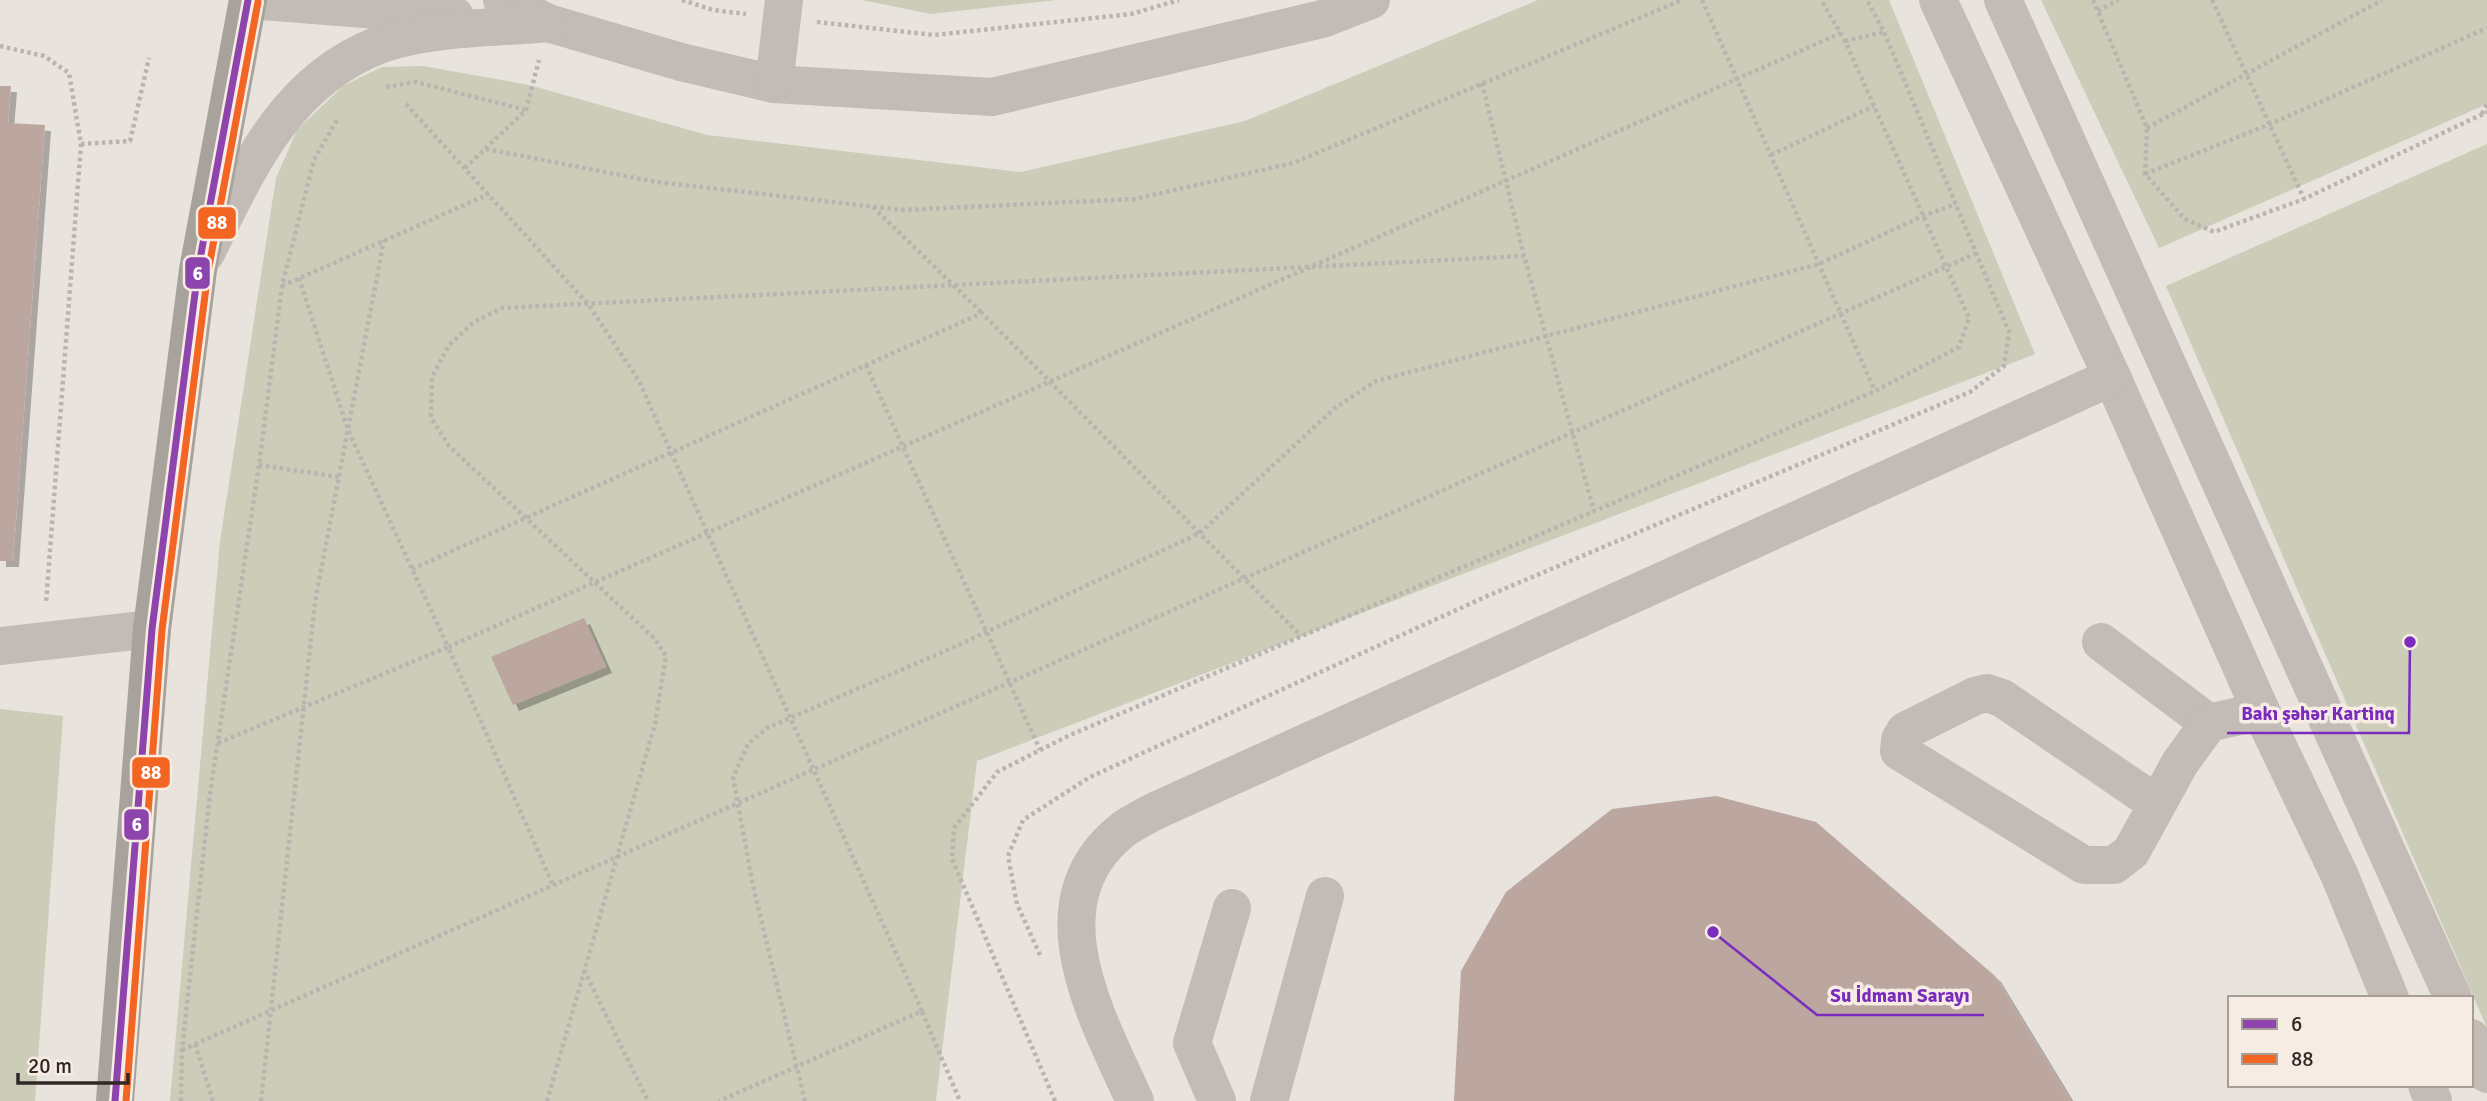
<svg xmlns="http://www.w3.org/2000/svg" width="2487" height="1101" font-family="Signika,sans-serif">
	<style>
		.green { fill: #cbcdb8 }
		.building { fill: #bba6a0; filter: url(#shadow) }
		.lines { fill: none; stroke-linecap: round; stroke-linejoin: round }
		.path { stroke: #bbb3af; stroke-width: 4.5; stroke-dasharray: 3.5 3.5; stroke-linecap: butt }
		.minor { stroke: #c2bbb6; stroke-width: 38 }
		.highway { stroke: #a8a29c; stroke-width: 38 }
		.bus-1-casing { stroke: #f7ece3; stroke-width: 12 }
		.bus-2-casing { stroke: #f7ece3; stroke-width: 12 }
		.bus-1 { stroke: #8e44ad; stroke-width: 7 }
		.bus-2 { stroke: #f26522; stroke-width: 7 }
		.leader { fill: none; stroke: #7b2cbf; stroke-width: 2.5 }
		.callout-dot { fill: #7b2cbf; stroke: #f7ece3; stroke-width: 2.5 }
		.callout-label { font-size: 19px; text-anchor: middle; font-weight: bold; fill: #7b2cbf; stroke: #f7ece3; stroke-width: 7; stroke-linejoin: round; paint-order: stroke }
		.line-badge { stroke: #f7ece3; stroke-width: 2.5 }
		.badge-label { font-size: 19px; text-anchor: middle; font-weight: bold; fill: #fff }
	</style>
	<defs>
		<filter id="shadow"><feDropShadow dx="6" dy="6" stdDeviation="0" flood-color="#0004"/></filter>
	</defs>
	<rect width="100%" height="100%" fill="#e9e3dd"/>
	<g class="green">
		<path d="M862,0H1057L931,14Z"/>
		<path d="M1538,0H1889L2035,354L977,761L936,1101H170L220,541L276,178L297,130L343,86L382,67L423,66L529,85L707,135L1021,172L1245,121Z"/>
		<path d="M2041,0H2487V104L2159,248Z"/>
		<path d="M2487,144V1028L2166,286Z"/>
		<path d="M0,709L63,716L35,1101H0Z"/>
	</g>
	<g class="building">
		<path d="M0,86H11L8,123L45,125L13,561H0Z"/>
		<path d="M584,618L606,667L513,705L491,657Z"/>
		<path d="M1716,796L1816,822L1995,976L2071,1101H1454L1461,971L1506,892L1612,809Z"/>
	</g>
	<g class="lines">
		<g class="path">
			<path d="M682,0L713,10L746,14"/>
			<path d="M1702,0L1875,391"/>
			<path d="M2093,0L2147,128L2145,174L2185,219L2214,232L2304,199L2487,112"/>
			<path d="M2212,0L2304,199"/>
			<path d="M2098,11L2118,0"/>
			<path d="M817,22L934,35L1131,14L1179,0"/>
			<path d="M1845,41L1884,32"/>
			<path d="M0,46L44,56L69,73L81,144L46,603"/>
			<path d="M1482,83L1524,256L1594,511"/>
			<path d="M386,87L416,82L526,110"/>
			<path d="M406,104L588,304L639,381L922,1011L719,1101"/>
			<path d="M2482,114L2487,104"/>
			<path d="M2147,128L2382,0"/>
			<path d="M81,144L130,141L149,58"/>
			<path d="M486,149L657,182L903,210L1135,199L1293,163L1682,0"/>
			<path d="M1771,155L1874,106"/>
			<path d="M465,168L526,110L539,60"/>
			<path d="M2145,174L2268,125L2487,28"/>
			<path d="M873,207L982,313"/>
			<path d="M299,278L348,430L448,647L1841,33"/>
			<path d="M282,286L489,194"/>
			<path d="M866,365L1040,750"/>
			<path d="M259,465L339,477"/>
			<path d="M412,569L982,313L1301,636"/>
			<path d="M218,743L448,647L553,885"/>
			<path d="M1040,955L1017,904L1008,856L1023,820L1090,777L1485,597L1970,392L2004,366L2009,332L1884,32L1867,0"/>
			<path d="M584,970L648,1101"/>
			<path d="M922,1012L960,1101"/>
			<path d="M195,1044L213,1101"/>
			<path d="M182,1050L1977,253"/>
			<path d="M181,1101L182,1050L210,794L259,465L282,286L314,160L338,118"/>
			<path d="M261,1101L315,602L384,240"/>
			<path d="M547,1101L655,724L666,656L654,638L449,446L431,418L432,377L449,345L474,322L502,308L1524,256"/>
			<path d="M805,1101L753,886L733,777L748,744L767,728L952,648L1200,533L1335,408L1376,381L1819,264L1923,216L1956,204"/>
			<path d="M1055,1101L952,859L954,828L997,772L1068,736L1875,391L1959,347L1969,318L1845,41L1821,0"/>
		</g>
		<g class="minor">
			<path d="M249,0L455,16"/>
			<path d="M502,0L548,23L681,62L774,84L992,97L1322,19L1371,0"/>
			<path d="M1938,0L2112,377L2261,711L2339,874L2390,998"/>
			<path d="M2003,0L2453,998"/>
			<path d="M774,84L784,0"/>
			<path d="M206,253C247,170 285,81 379,45C426,27 497,28 548,23"/>
			<path d="M2101,642L2209,723"/>
			<path d="M0,646L152,629"/>
			<path d="M2157,804L2002,698L1987,693L1975,696L1905,731L1900,740L1899,751L2084,865H2114L2131,852L2180,763L2209,723L2261,711"/>
			<path d="M2471,1038L2487,1074"/>
			<path d="M2427,1085L2433,1101"/>
			<path d="M1135,1101C1097,1017 1030,901 1125,828C1134,822 1144,817 1153,812L2112,377"/>
			<path d="M1217,1101L1192,1043L1232,908"/>
			<path d="M1269,1101L1325,896"/>
		</g>
		<path class="highway" d="M115,1101L152,629L198,270L248,0"/>
		<g class="bus-1-casing">
			<path id="bus-1" d="M115,1101L152,629L198,270L248,0"/>
		</g>
		<g class="bus-2-casing">
			<path id="bus-2" d="M126,1101L162,630L208,272L258,2"/>
		</g>
		<use href="#bus-1" class="bus-1"/>
		<use href="#bus-2" class="bus-2"/>
	</g>
	<path class="leader" d="M2410 642L2409 733H2227M1713 932L1817 1015H1984"/>
	<g class="callout-dot">
		<circle cx="2410" cy="642" r="7"/>
		<circle cx="1713" cy="932" r="7"/>
	</g>
	<g class="callout-label">
		<text x="2318" y="720">Bakı şəhər Kartinq</text>
		<text x="1900" y="1002">Su İdmanı Sarayı</text>
	</g>
	<g class="line-badge">
		<rect x="197" y="206" width="40" height="34" rx="7" fill="#f26522"/>
		<rect x="184" y="256" width="27" height="34" rx="7" fill="#8e44ad"/>
		<rect x="131" y="756" width="40" height="33" rx="7" fill="#f26522"/>
		<rect x="123" y="808" width="27" height="33" rx="7" fill="#8e44ad"/>
	</g>
	<g class="badge-label">
		<text x="217" y="229">88</text>
		<text x="198" y="280">6</text>
		<text x="151" y="779">88</text>
		<text x="137" y="831">6</text>
	</g>
	<rect x="2228" y="996" width="245" height="91" fill="#f7ece3" stroke="#a89e97" stroke-width="2"/>
	<rect x="2242" y="1019" width="35" height="10" fill="#8e44ad" stroke="#a89e97" stroke-width="2"/>
	<text x="2291" y="1031" font-size="21" fill="#312826">6</text>
	<rect x="2242" y="1054" width="35" height="10" fill="#f26522" stroke="#a89e97" stroke-width="2"/>
	<text x="2291" y="1066" font-size="21" fill="#312826">88</text>
	<path d="M18 1073v10h110v-10" fill="none" stroke="#312826" stroke-width="3.5"/>
	<text x="28" y="1073" font-size="21" fill="#312826" stroke="#f7ece3" stroke-width="5" paint-order="stroke">20 m</text>
</svg>
